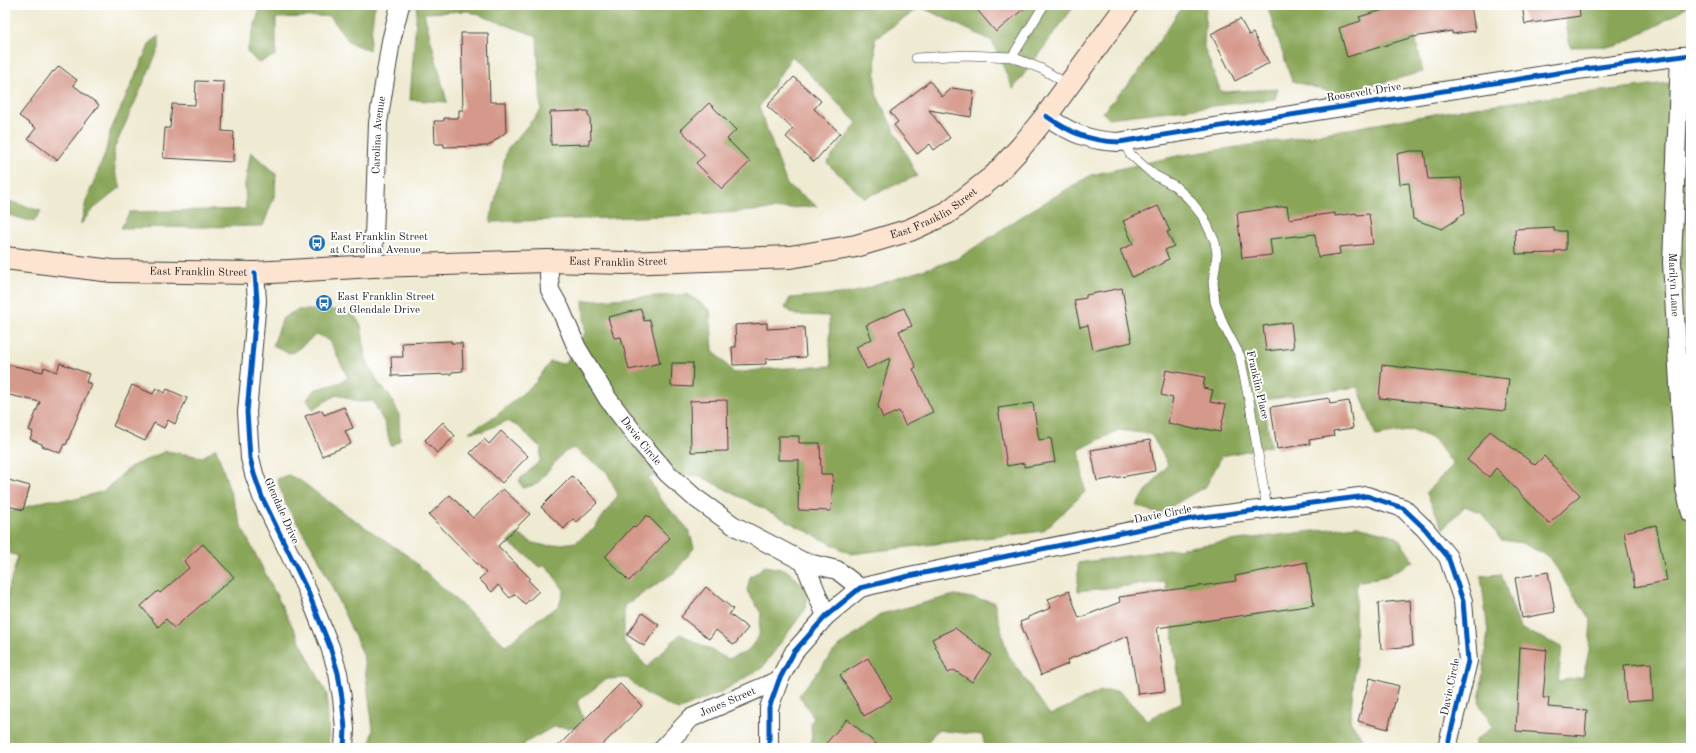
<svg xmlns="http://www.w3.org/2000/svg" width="1696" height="753" font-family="'Old Standard TT',serif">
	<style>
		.forest { fill: #89a659; stroke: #52613a }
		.building { fill: #d5998b }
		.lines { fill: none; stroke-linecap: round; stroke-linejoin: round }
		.service-casing { stroke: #3c3b37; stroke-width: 10 }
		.minor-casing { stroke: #3c3b37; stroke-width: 20 }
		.secondary-casing { stroke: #3c3b37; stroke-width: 24 }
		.service { stroke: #fff; stroke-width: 9 }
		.minor { stroke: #fff; stroke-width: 18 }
		.secondary { stroke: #fde4d1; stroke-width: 22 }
		.cycleway-casing { stroke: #fff; stroke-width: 8 }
		.cycleway { stroke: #0057b8; stroke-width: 5 }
		.labels { text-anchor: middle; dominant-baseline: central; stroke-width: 4; stroke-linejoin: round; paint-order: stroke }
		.street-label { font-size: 11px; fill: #1c1c1c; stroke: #fff }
		.poi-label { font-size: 11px; fill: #1c1c1c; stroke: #fff; text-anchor: start }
	</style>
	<rect width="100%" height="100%" fill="#fff"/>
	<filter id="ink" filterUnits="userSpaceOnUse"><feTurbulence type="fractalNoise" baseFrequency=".025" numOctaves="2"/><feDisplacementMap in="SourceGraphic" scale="8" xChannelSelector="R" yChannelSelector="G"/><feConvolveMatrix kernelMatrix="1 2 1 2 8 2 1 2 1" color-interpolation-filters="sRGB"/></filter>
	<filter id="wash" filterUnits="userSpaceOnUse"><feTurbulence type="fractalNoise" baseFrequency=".012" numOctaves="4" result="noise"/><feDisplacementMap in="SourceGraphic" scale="16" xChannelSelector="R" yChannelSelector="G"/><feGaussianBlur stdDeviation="0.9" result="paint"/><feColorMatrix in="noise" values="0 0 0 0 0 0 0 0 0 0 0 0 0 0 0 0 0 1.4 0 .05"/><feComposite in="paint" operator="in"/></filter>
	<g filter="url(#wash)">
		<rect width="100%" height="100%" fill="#efead2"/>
		<g class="forest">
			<path d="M261,5H376L374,10L369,50L350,43L330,16L276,18V55L258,63L247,51Z"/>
			<path d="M417,5H1075L1013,89L992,41L921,7L875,38L876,94L917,176L864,198L827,163L857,123L792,56L759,107L787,185L817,206L697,215L490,222L507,150L541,110L537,36L468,11L424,13L447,102L410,100Z"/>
			<path d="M1183,5H1206L1204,47L1221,92L1278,89L1275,99L1108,118L1103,112L1138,73Z"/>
			<path d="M1267,5H1408L1423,72L1338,94L1292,81Z"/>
			<path d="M1563,5H1689L1658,25L1617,46L1570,47Z"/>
			<path d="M159,36V48L114,149L115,172L121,187L91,211L81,224L86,201L105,154L110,132L150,43Z"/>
			<path d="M1691,80V748H1475V740L1493,727L1479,703L1488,632L1481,576L1501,574L1520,628L1562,647L1558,681L1583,677L1589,651L1591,620L1573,595L1550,557L1522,543L1501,540L1483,514L1465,506L1443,529L1426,492L1453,465L1435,440L1413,430L1376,436L1358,387L1263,400L1271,446L1222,456L1206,486L1158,514L1136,505L1168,464L1151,434L1118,430L1079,450L1085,492L1043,531L851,554L698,475L648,477L660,499L689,530L694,548L675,572L624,606V642L647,667L680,634L728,659L747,652L759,636L761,613L747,591L750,577L765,566L786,570L809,591L804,611L762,668L721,692L678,710L648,695L627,678L606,679L577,702L585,723L601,748H594L574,728L553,727L525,743L522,748H370L373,729L363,654L317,555L286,505L277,479L288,475L301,481L338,509L408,556L506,646L537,620L559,606L564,590L546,565L539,567L526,555L507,542L518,534L533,543L547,546L576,542L594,529L618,495L607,472L573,448L563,453L537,484L523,488L519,480L540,461L541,448L519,427L507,421L483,431L469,432L496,416L535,383L550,362L565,364L585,333L583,301L687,294L710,310L713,350L734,373L767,369L831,366L829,316L796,315L785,308L790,298L852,293L957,259L1027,213L1091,175L1177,156L1284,140L1481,106Z"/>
			<path d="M251,152L276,174L275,194L263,226L121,228L130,212L246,209L245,184Z"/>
			<path d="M5,200L41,211L34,222L5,214Z"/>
			<path d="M297,310H350L361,325L366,359L379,384L388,393L399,414L400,440L391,446L385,424L373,401L358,402L338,394L313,409L307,400L314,390L338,383L348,378L330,341L317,334L294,352L287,353L273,345L283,318Z"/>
			<path d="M216,448L242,528L327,694L329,748H5V601L18,556L5,552V507L10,512L48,500H72L104,491L130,467L166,451L203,457Z"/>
			<path d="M1357,526L1396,536L1414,561L1386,576L1357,582L1355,614L1356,659L1350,720L1362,738L1375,748H986L982,735L937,730L923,748H812L811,722L814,718L799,695L835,650L881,614L955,595L994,602L1007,653L1050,715L1101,691H1119L1147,720L1182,702L1166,582L1078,591V563L1245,539Z"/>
		</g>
		<g id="blocks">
			<g class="building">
				<path d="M973,5H1028L996,32Z"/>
				<path d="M1400,5H1471L1475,31L1452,34V31L1413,37L1347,57L1339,28L1361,21L1359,17Z"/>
				<path d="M1522,5H1579L1580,16L1525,24Z"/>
				<path d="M1240,19L1249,35L1253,33L1269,63L1235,81L1211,34Z"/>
				<path d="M461,33H488L490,102H505L506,132L488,146L444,147V144H435L434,121H444V118H459V110H463Z"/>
				<path d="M59,66L77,80L73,85L99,105L57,160L28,138L36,128L19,116L53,71L54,72Z"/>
				<path d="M794,77L821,101L814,109L840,133L814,162L786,137L793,129L767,106Z"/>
				<path d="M196,81L224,82L222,131L234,132L233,162L163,158L165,128H170L172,104L195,105Z"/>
				<path d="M930,81L942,97L952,88L974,91L971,117L929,110L950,138L934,150L930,144L917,154L894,125L898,122L890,112Z"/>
				<path d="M709,103L736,130L727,139L750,162L722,189L696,163L705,155L681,130Z"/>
				<path d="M588,111V116H590L591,140H589V144L551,145L550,112Z"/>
				<path d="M1410,151H1424L1428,179L1461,178L1465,214L1457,218L1456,220L1442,229L1413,219L1409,183L1400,184L1397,154Z"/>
				<path d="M1158,206L1170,231L1167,232L1174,246L1165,250L1169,259L1164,261V263L1132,277L1120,250L1133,244L1123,221Z"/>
				<path d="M1287,206L1289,219L1335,213V216L1356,213L1357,215L1369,214L1373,244L1339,247L1340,254L1318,257L1315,234L1270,239L1272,255L1242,258L1237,213Z"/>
				<path d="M1554,227V231H1566V250L1555,251V253L1516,254L1515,229Z"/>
				<path d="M1122,288L1132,342L1093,351L1088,325L1080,327L1074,300L1086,298V295Z"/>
				<path d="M904,308L912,326L899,331L916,367L913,369L933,412L905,425L899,411L883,418L878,406L890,358L867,369L856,347L872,339L866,325Z"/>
				<path d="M641,309L644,321L650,320L660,363L629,370L621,337L614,338L608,317Z"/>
				<path d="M1291,322L1294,348L1266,351L1263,326Z"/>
				<path d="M767,323V329L804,327L806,357L766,359V364L733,365L732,347H736L735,325Z"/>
				<path d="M451,341V343H462L463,371L452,372L451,374L392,376L391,357H403L402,343Z"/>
				<path d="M60,363L89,374L86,382L91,384L66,445L64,444L60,453L42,446V444L30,439L33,432L29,430L40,402L5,394V364L43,372L44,367L57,372Z"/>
				<path d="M672,363H693L692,387L671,386Z"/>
				<path d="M1382,365L1509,379L1505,411L1379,398Z"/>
				<path d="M1166,370L1205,377L1203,388L1213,390L1210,402L1226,405L1220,432L1199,428L1198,430L1168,423L1173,398L1161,395Z"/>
				<path d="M132,385L153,394L156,388L165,393L167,389L187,398L175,424L168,420L164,428L154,423L145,441L113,426Z"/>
				<path d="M1329,398L1330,404L1349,401L1353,428L1333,431L1334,436L1309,440L1310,444L1277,449L1271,407Z"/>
				<path d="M727,400L728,451L691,452L690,401Z"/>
				<path d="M1033,403L1039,440L1051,438L1055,462L1024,467V463L1007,466L998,408Z"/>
				<path d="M344,407L353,428L345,431L351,444L322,456L305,416L322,410L324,415Z"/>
				<path d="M443,422L455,436L437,453L425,440Z"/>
				<path d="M501,431L528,456L502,483L470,453L484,439L489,444Z"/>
				<path d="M1490,431L1535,465L1544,456L1580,495L1549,524L1496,468L1489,477L1467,460Z"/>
				<path d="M778,436H799V443H820L821,474H833L831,511L798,510L799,460H778Z"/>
				<path d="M1150,440L1155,471L1097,481L1091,450Z"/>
				<path d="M572,476L598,502L577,522L573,519L564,529L541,507Z"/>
				<path d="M5,479L30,486L23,510L5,505Z"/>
				<path d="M503,489L530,514L498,546L530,578L528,580L539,591L525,604L515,594L510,598L498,585L492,592L479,579L486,573L429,515L450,495L473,518Z"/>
				<path d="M647,515L670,538L629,581L605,557L633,526L635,528Z"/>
				<path d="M1656,525L1667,581L1635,587L1624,532Z"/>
				<path d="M203,544L234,577L174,628L166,619L158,627L141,606L158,591L160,593L189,568L184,561Z"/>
				<path d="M1307,562L1314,605L1157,628L1165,691L1138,694L1128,636L1067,660L1068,664L1041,675L1020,622L1028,619V617L1051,608L1048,599L1069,591L1079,618L1120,602L1119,597L1236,581L1235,576Z"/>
				<path d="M1548,572L1555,612L1522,618L1515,578Z"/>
				<path d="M706,587L733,609L729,614L748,628L734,645L716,630L709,639L681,617Z"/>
				<path d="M1410,600L1413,646L1381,649L1378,603Z"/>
				<path d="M642,613L659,625L644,646L627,635Z"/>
				<path d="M955,628L991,655L972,682L954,670L948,673L932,639Z"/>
				<path d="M1520,647L1547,650L1543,698H1549L1548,707L1587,710L1585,736L1516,731Z"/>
				<path d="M868,658L892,699L864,716L840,675Z"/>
				<path d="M1651,663L1653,700L1626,702L1624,665Z"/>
				<path d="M1370,678L1399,686L1388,729L1358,721Z"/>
				<path d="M620,684L642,706L599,748H556Z"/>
				<path d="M847,719L881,748H822Z"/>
			</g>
		</g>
	</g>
	<g filter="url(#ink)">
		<use href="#blocks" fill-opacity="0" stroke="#3c3b37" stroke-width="1"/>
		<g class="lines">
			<g class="service-casing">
				<g id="service">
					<path d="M1012,57L1044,5"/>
					<path d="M916,58L966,55L1012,57L1042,69L1069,85"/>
					<path d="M1124,141L1130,154L1139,162L1154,175L1175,186L1189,199L1204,218L1215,242L1217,254L1213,282L1215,302L1223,324L1240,356L1250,405L1267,509"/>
				</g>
			</g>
			<g class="minor-casing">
				<g id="minor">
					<path id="s1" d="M1680,56L1672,262L1685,489L1691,513"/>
					<path d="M1046,116C1071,133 1088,141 1119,142L1577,70L1691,55"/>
					<path id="s2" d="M548,261L550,290L560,308L577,348L608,399L643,445L667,473L694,497L733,525L804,562L837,570L860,588"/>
					<path id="s3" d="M373,266L378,123L391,41L400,5"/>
					<path d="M255,273L257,301L247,412L250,458L254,474L262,497L308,592L330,647L338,673L342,698L345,729L344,748"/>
					<path d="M804,562L826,616"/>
					<path id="s4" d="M663,748L691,718L779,680"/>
					<path d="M769,748V708L779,680L794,652L826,616L860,588L909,576L1195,518L1367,496L1403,508L1425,529L1448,557L1463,601L1468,661L1447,748"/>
				</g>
			</g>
			<g class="secondary-casing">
				<g id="secondary">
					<path id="s5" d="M5,258L112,271L255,273L373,266L548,261L624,263L790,257L856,246L910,230L947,213L994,176L1021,147L1046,116L1127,5"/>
				</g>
			</g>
			<use href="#service" class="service"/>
			<use href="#minor" class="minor"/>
			<use href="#secondary" class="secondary"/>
			<g class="cycleway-casing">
				<g id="cycleway">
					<path d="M1046,116C1071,133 1088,141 1119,142L1577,70L1691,55"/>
					<path d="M255,273L257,301L247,412L250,458L254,474L262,497L308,592L330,647L338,673L342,698L345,729L344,748"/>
					<path d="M769,748V708L779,680L794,652L826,616L860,588L909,576L1195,518L1367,496L1403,508L1425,529L1448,557L1463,601L1468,661L1447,748"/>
				</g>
			</g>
			<use href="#cycleway" class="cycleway"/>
		</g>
	</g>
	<defs>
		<g id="bus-disc" transform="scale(0.9)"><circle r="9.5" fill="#1f6fb2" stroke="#fff"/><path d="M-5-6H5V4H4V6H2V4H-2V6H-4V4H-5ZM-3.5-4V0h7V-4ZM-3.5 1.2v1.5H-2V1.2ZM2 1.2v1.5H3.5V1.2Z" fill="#fff"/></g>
	</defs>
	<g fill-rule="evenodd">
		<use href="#bus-disc" x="317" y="243"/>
		<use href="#bus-disc" x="324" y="303"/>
	</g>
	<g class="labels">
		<g class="street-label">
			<text transform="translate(1364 93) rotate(-9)">Roosevelt Drive</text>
			<text stroke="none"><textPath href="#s3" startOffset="131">Carolina Avenue</textPath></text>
			<text stroke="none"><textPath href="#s5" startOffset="938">East Franklin Street</textPath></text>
			<text stroke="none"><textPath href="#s5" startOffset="614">East Franklin Street</textPath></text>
			<text stroke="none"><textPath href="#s5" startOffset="194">East Franklin Street</textPath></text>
			<text stroke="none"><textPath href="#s1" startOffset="229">Marilyn Lane</textPath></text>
			<text transform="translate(1257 385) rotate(77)">Franklin Place</text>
			<text stroke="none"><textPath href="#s2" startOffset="206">Davie Circle</textPath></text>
			<text transform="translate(281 511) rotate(66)">Glendale Drive</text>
			<text transform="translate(1163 515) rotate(-11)">Davie Circle</text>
			<text transform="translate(1451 687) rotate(-78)">Davie Circle</text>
			<text stroke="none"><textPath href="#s4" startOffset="81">Jones Street</textPath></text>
		</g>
		<g class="poi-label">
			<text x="330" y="237">East Franklin Street<tspan x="330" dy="13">at Carolina Avenue</tspan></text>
			<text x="337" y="297">East Franklin Street<tspan x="337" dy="13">at Glendale Drive</tspan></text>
		</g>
	</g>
	<rect width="1696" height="753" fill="none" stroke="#fff" stroke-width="20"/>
</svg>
